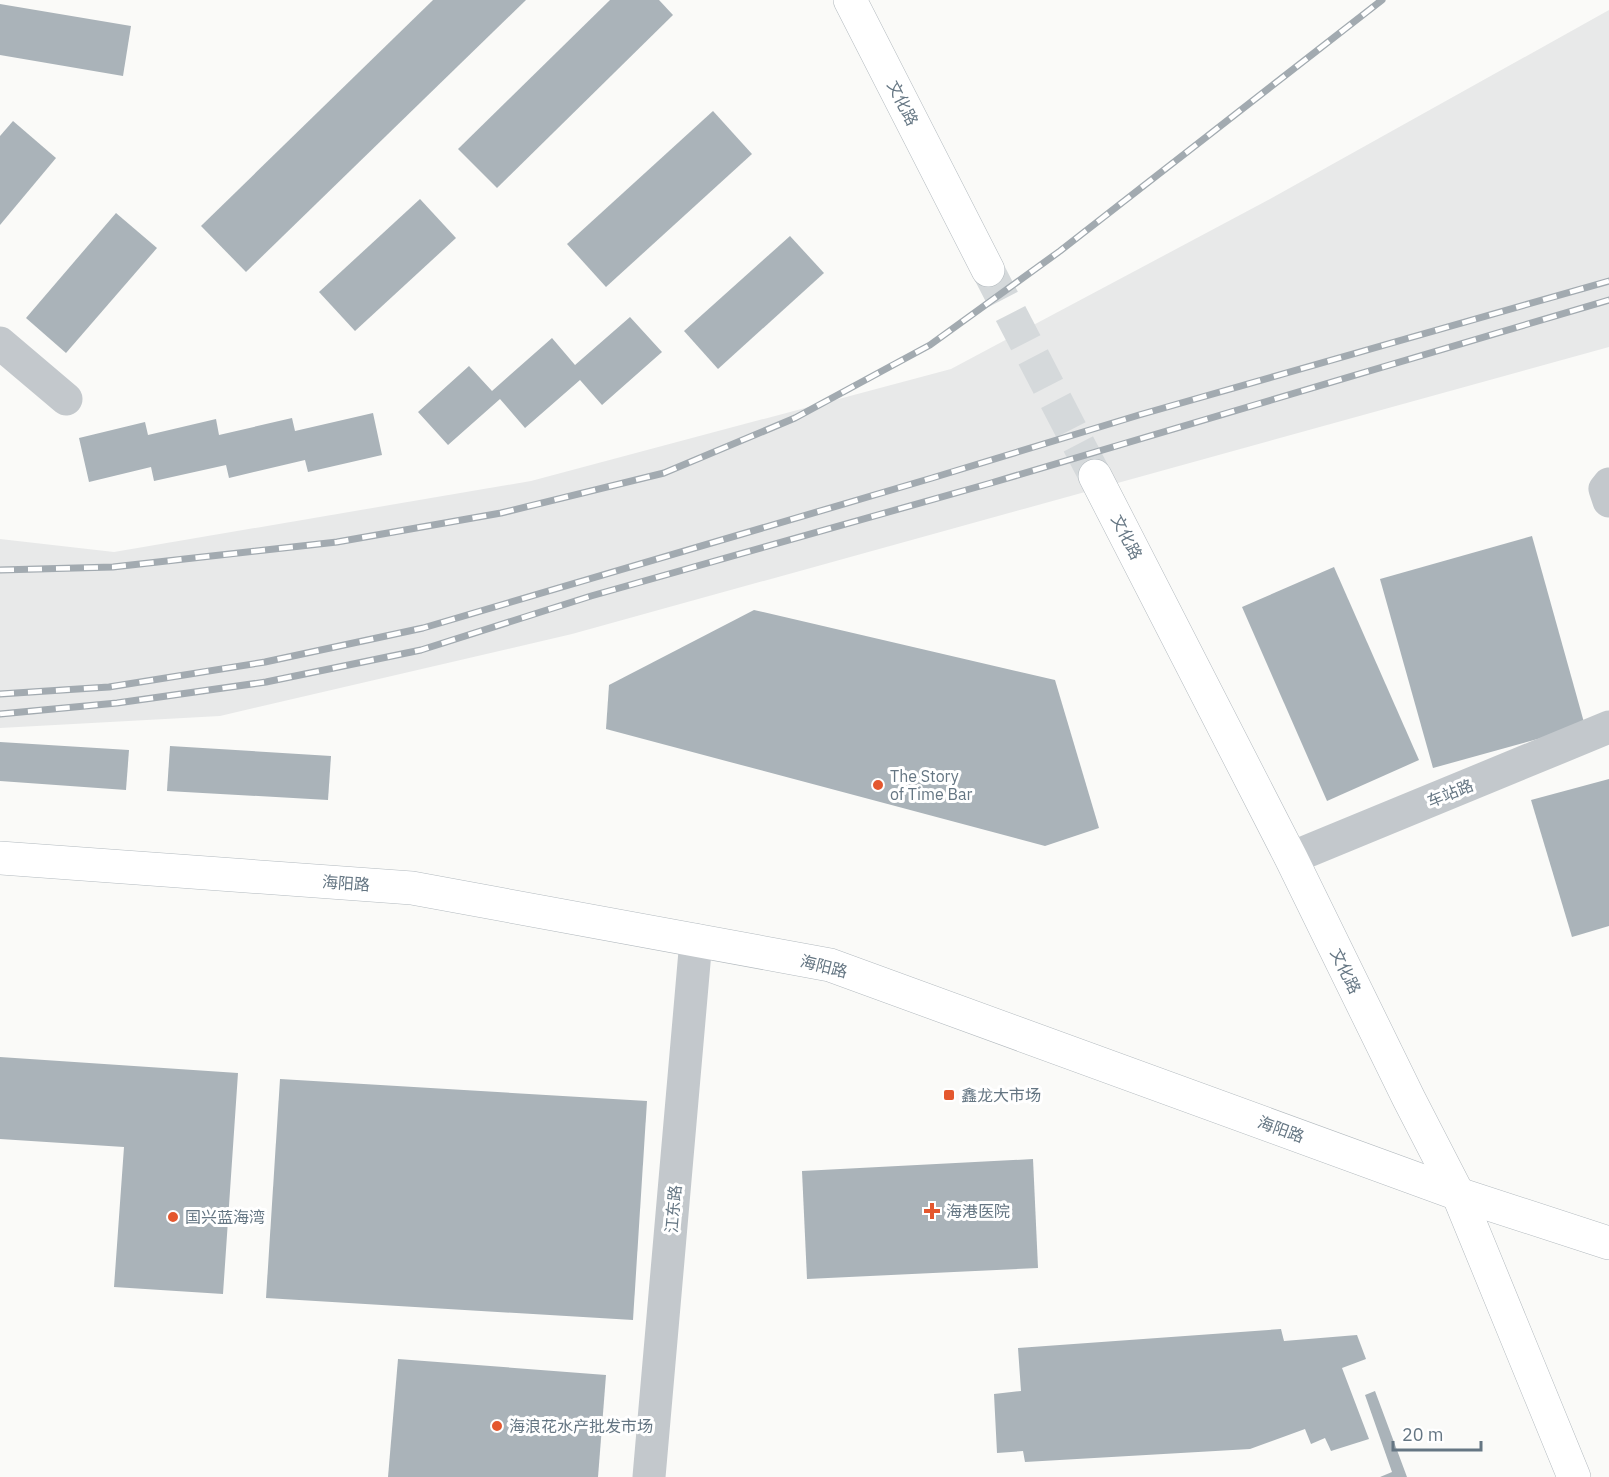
<svg xmlns="http://www.w3.org/2000/svg" width="1609" height="1477" font-family="'IBM Plex Sans','Noto Sans SC',sans-serif">
	<style>
		.built { fill: #e8e9e9 }
		.building { fill: #aab3b9 }
		.lines { fill: none; stroke-linecap: round; stroke-linejoin: round }
		.secondary-tunnel { stroke: #d5d9db; stroke-width: 33; stroke-dasharray: 33 16; stroke-linecap: butt }
		.secondary-casing { stroke: #b3babf; stroke-width: 34 }
		.minor { stroke: #c3c8cc; stroke-width: 33 }
		.secondary { stroke: #fff; stroke-width: 33 }
		.rail-casing { stroke: #a2aab0; stroke-width: 7 }
		.rail { stroke: #fff; stroke-width: 4.5; stroke-dasharray: 14; stroke-linecap: butt }
		.poi-dot { fill: #e4572e; stroke: #fff; stroke-width: 2 }
		.labels { text-anchor: middle; dominant-baseline: central; stroke-width: 6; stroke-linejoin: round; paint-order: stroke }
		.street-label { font-size: 16px; fill: #657683; stroke: #fff }
		.poi-label { font-size: 16px; fill: #657683; stroke: #fff; text-anchor: start }
	</style>
	<rect width="100%" height="100%" fill="#fafaf8"/>
	<path class="built" d="M1609,10V347L572,634L220,716L0,728V539L114,552L531,481L951,369L1270,199Z"/>
	<g class="building">
		<path d="M433,0H526L246,272L201,226Z"/>
		<path d="M610,0H659L673,15L497,188L458,149Z"/>
		<path d="M0,4L131,26L123,76L0,55Z"/>
		<path d="M713,111L752,154L606,287L567,244Z"/>
		<path d="M13,121L56,158L0,225V136Z"/>
		<path d="M420,199L456,238L355,331L319,292Z"/>
		<path d="M116,213L157,248L66,353L26,318Z"/>
		<path d="M790,236L824,273L718,369L684,331Z"/>
		<path d="M630,317L662,352L602,405L580,380L525,428L500,399L448,445L418,412L469,366L492,391L552,338L575,365Z"/>
		<path d="M373,413L382,455L308,472L305,460L229,478L226,465L154,481L151,467L89,482L79,438L145,422L148,435L216,419L219,435L292,418L295,431Z"/>
		<path d="M1532,536L1585,726L1433,768L1380,579Z"/>
		<path d="M1334,567L1419,760L1327,801L1242,607Z"/>
		<path d="M754,610L1055,680L1099,828L1045,846L606,729L609,685Z"/>
		<path d="M0,742L129,750L126,790L0,781Z"/>
		<path d="M170,746L331,756L328,800L167,791Z"/>
		<path d="M1609,779V926L1572,937L1531,800Z"/>
		<path d="M0,1057L238,1073L223,1294L114,1287L124,1147L0,1139Z"/>
		<path d="M280,1079L647,1101L633,1320L266,1298Z"/>
		<path d="M1033,1159L1038,1268L807,1279L802,1171Z"/>
		<path d="M1281,1329L1284,1341L1357,1335L1366,1359L1342,1368L1369,1439L1331,1451L1325,1438L1311,1444L1305,1429L1250,1449L1025,1462L1023,1451L997,1453L994,1394L1021,1391L1018,1348Z"/>
		<path d="M398,1359L606,1375L598,1477H388Z"/>
		<path d="M1375,1391L1407,1477H1380L1392,1472L1365,1395Z"/>
	</g>
	<g class="lines">
		<path class="secondary-tunnel" d="M988,270L1095,476"/>
		<g class="secondary-casing">
			<g id="secondary">
				<path d="M850,0L988,270"/>
				<path d="M1095,476L1291,858L1409,1099L1458,1194L1574,1477"/>
				<path d="M0,858L412,888L830,965L1458,1194L1609,1243"/>
			</g>
		</g>
		<g class="minor">
			<path d="M0,343L66,399"/>
			<path d="M1609,484L1605,489L1609,501"/>
			<path d="M1291,858L1609,727"/>
			<path d="M649,1477L696,940"/>
		</g>
		<use href="#secondary" class="secondary"/>
		<g class="rail-casing">
			<g id="rail">
				<path d="M0,570L113,567L337,542L501,513L664,473L795,418L930,345L1060,251L1382,0"/>
				<path d="M0,694L109,687L265,662L423,628L932,478L1139,415L1609,281"/>
				<path d="M0,714L117,703L266,682L421,650L591,596L991,483L1609,300"/>
			</g>
		</g>
		<use href="#rail" class="rail"/>
	</g>
	<g class="poi-dot">
		<circle cx="878" cy="785" r="6"/>
		<rect x="943" y="1089" width="12" height="12" rx="3"/>
		<path d="M929 1202h6v6h6v6h-6v6h-6v-6h-6v-6h6z"/>
		<circle cx="173" cy="1217" r="6"/>
		<circle cx="497" cy="1426" r="6"/>
	</g>
	<g class="labels">
		<g class="street-label">
			<text transform="translate(903 103) rotate(63)">文化路</text>
			<text transform="translate(1127 537) rotate(63)">文化路</text>
			<text transform="translate(1450 793) rotate(-22)">车站路</text>
			<text transform="translate(346 883) rotate(4)">海阳路</text>
			<text transform="translate(824 966) rotate(14)">海阳路</text>
			<text transform="translate(1346 971) rotate(64)">文化路</text>
			<text transform="translate(1281 1129) rotate(20)">海阳路</text>
			<text transform="translate(673 1209) rotate(-85)">江东路</text>
		</g>
		<g class="poi-label">
			<text x="890" y="776">The Story<tspan x="890" dy="18">of Time Bar</tspan></text>
			<text x="961" y="1095">鑫龙大市场</text>
			<text x="946" y="1211">海港医院</text>
			<text x="185" y="1217">国兴蓝海湾</text>
			<text x="509" y="1426">海浪花水产批发市场</text>
		</g>
	</g>
	<path d="M1393 1441v9h88v-9" fill="none" stroke="#657683" stroke-width="3"/>
	<text x="1402" y="1441" font-size="18" fill="#657683" stroke="#ffffff" stroke-width="4.5" paint-order="stroke">20 m</text>
</svg>
